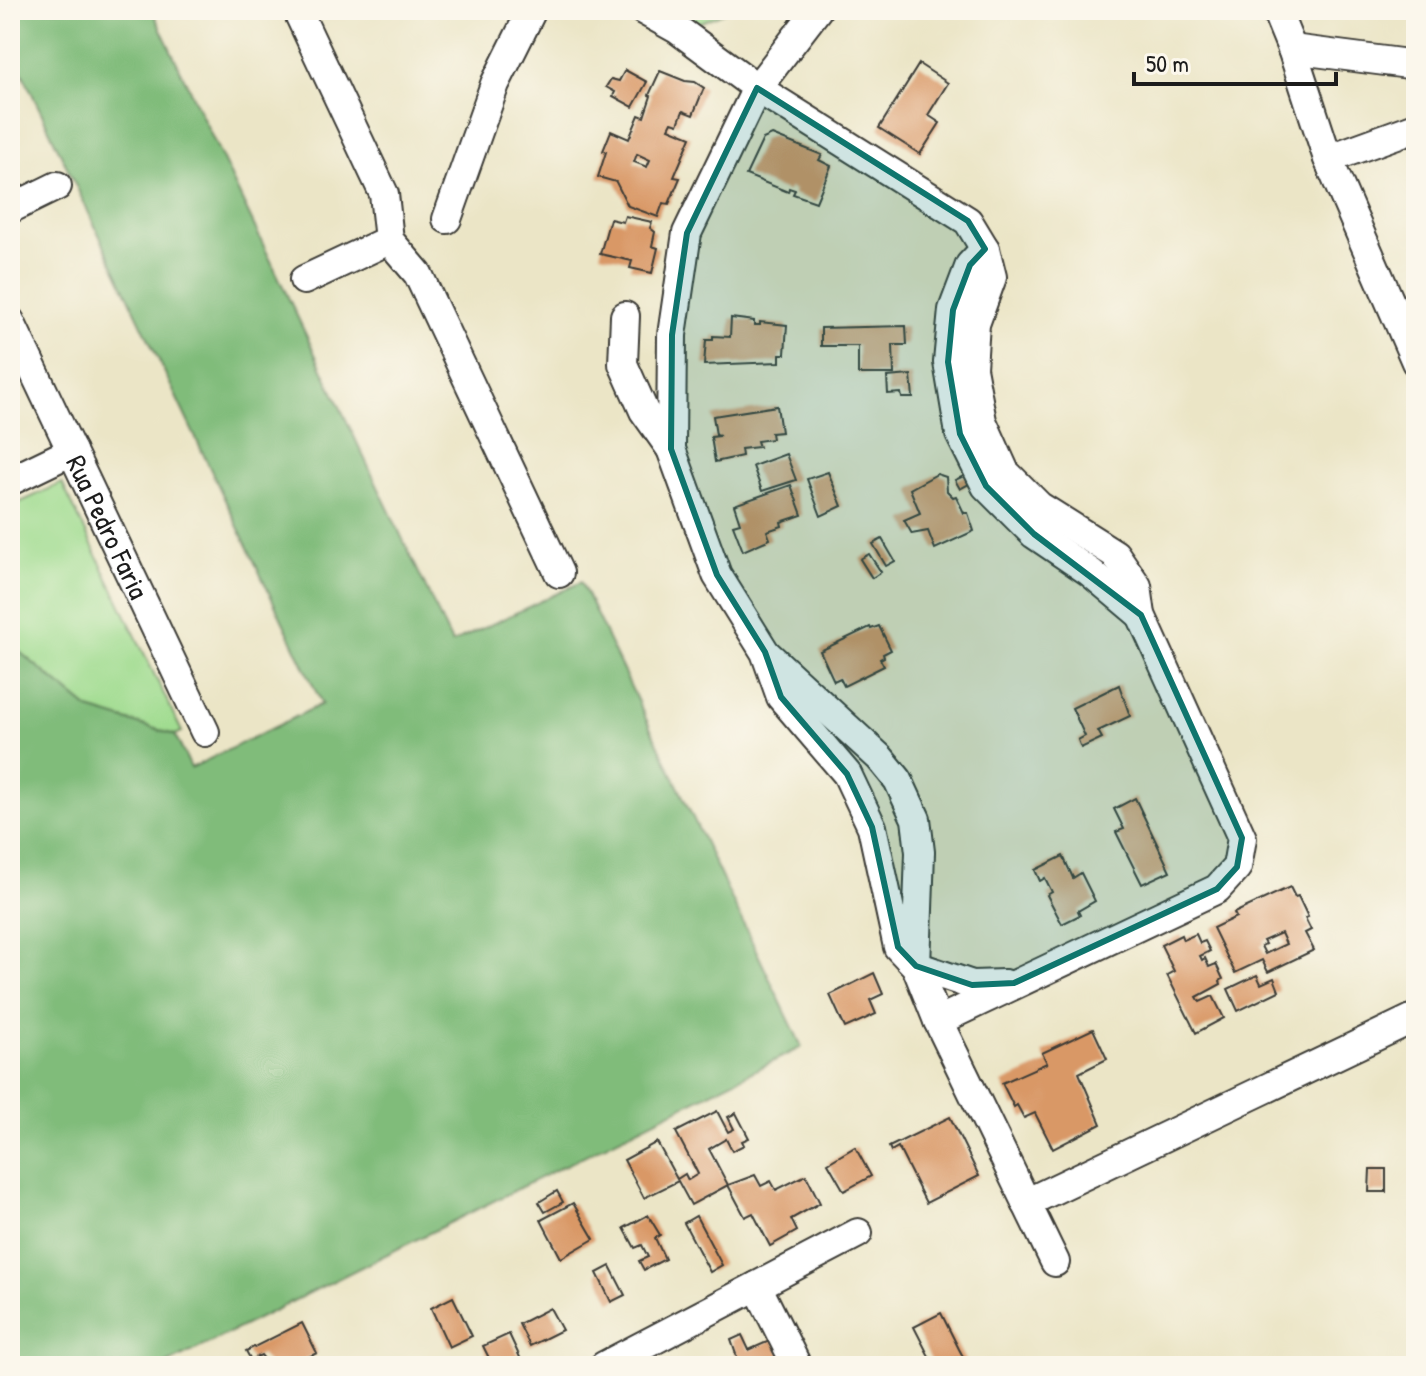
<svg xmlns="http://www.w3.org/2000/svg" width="1426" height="1376" font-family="'Patrick Hand',sans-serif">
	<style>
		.green { fill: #a0dc90; stroke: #5e7c56; stroke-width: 2 }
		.forest { fill: #80bc7a; stroke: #4e6c4b; stroke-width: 2 }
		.building { fill: #d99866; fill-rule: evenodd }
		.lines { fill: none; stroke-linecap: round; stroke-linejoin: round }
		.street-casing { stroke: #3b3a36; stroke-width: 32 }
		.street { stroke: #fff; stroke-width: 28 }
		.marked { fill: #0f766e; fill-opacity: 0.2; stroke: #0f766e; stroke-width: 6; stroke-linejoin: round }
		.labels { text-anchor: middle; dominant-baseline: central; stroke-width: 8; stroke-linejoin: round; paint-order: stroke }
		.street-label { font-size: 28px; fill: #1c1c1c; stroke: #fbf7ec }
	</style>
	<rect width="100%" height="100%" fill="#fbf7ec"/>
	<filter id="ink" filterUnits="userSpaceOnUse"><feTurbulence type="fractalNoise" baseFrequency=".0125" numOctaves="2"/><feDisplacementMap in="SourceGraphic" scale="16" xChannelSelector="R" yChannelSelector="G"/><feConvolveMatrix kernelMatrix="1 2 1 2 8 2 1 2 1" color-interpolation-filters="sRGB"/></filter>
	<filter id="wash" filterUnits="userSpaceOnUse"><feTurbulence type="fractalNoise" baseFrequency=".006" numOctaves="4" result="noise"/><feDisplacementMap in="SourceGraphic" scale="32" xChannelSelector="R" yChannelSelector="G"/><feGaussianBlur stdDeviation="1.8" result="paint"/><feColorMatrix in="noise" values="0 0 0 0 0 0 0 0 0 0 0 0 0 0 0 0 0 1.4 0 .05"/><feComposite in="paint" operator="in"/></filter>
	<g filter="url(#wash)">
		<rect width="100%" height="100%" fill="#ebe5c6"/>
		<g class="green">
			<path d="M679,10H730L687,28Z"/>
			<path d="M62,483L182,732L175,735L89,709L10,644V507Z"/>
		</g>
		<path class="forest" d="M10,10H152L452,643L581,582L802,1047L163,1366H10V644L89,709L175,735L191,768L322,704L10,47Z"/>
		<g id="blocks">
			<g class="building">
				<path d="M919,64L948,83L928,115L940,123L920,154L879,128Z"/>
				<path d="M625,70L647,82L633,107L613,96L615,92L606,87L611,79L619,81Z"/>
				<path d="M660,71L685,81L695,82L704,88L693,115L683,111L678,124L672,122L669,128L691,137L674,177L680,178L669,204L663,203L658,217L628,206L616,182L598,177L606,152L603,151L611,131L629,139L639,115L644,117L651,96L649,95ZM637,154L650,160L647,167L634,162Z"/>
				<path d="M772,135L822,155L819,160L831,166L816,202L793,194L795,190L789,188L788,192L746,175L763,139Z"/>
				<path d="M625,216L652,222L650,228L655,232L652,246L658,248L652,273L630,268L632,261L600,254L610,219L623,222Z"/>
				<path d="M731,318L754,321V325H760V322L787,325L785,354H780V362L704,365L706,340H713V336L730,337Z"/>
				<path d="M906,326L907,345H893L894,374H858V346H821V328Z"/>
				<path d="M911,375L913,398H902L901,393L888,394L887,377Z"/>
				<path d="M777,406L781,432L771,433L772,439L757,441L759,447L741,449L742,456L715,462L711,437L720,436L716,435L713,416Z"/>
				<path d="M786,454L796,480L762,491L753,466Z"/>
				<path d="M828,472L842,506L821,516L807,479Z"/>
				<path d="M937,474L946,477L947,491L953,497L956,496L964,513H968L974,531L935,549L928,531L912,534L904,520L920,513L910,489Z"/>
				<path d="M966,475L971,483L960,489L955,480Z"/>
				<path d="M791,485L802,515L781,522L782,526L767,531L770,539L743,551L733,525L740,523L734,505Z"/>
				<path d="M882,539L895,561L886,566L873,544Z"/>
				<path d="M869,554L881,572L872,578L860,559Z"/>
				<path d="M879,626L891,650L883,654L884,657L880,659L884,666L844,686L840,678L834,681L820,651L870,627L871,629Z"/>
				<path d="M1119,685L1130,716L1098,731L1102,738L1081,748L1078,740L1085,736L1072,708Z"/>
				<path d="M1135,798L1170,871L1142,884L1116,832L1124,829L1114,809Z"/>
				<path d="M1063,856L1073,878L1081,873L1095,901L1078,911L1080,915L1062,924L1047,895L1052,892L1045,878L1040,881L1035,870Z"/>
				<path d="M1290,887L1295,897L1298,896L1308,917L1305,918L1311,930L1305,933L1314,950L1268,972L1262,960L1235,973L1213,928L1236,917L1234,913ZM1281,933L1286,944L1265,954L1261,946L1265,944L1263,941Z"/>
				<path d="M1196,934L1200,943L1205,941L1210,951L1200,956L1202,960L1205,958L1209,967L1216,964L1223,979L1220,981L1221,984L1197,997L1200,1002L1213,996L1224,1018L1196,1033L1167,975L1174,971L1161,945L1181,935L1183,940Z"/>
				<path d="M874,973L883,994L870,1000L876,1014L845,1028L830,995Z"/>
				<path d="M1257,975L1261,984L1274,978L1279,991L1238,1011L1228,989Z"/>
				<path d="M1093,1029L1107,1059L1079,1073L1101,1124L1053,1149L1035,1113L1024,1118L1017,1105L1014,1107L1002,1083L1047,1063L1042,1053Z"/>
				<path d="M717,1111L728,1132L734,1129L728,1117L736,1113L749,1138L742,1141L744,1145L732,1151L726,1139L709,1149L728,1185L691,1205L678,1181L644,1198L624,1160L657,1142L677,1179L685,1174L688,1180L698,1174L676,1132Z"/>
				<path d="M950,1117L979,1176L926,1203L898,1147L891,1151L889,1147Z"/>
				<path d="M855,1147L871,1176L844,1191L828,1163Z"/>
				<path d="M1370,1169H1386V1192H1369Z"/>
				<path d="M755,1175L761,1186L771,1181L776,1190L806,1175L820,1203L791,1219L797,1231L770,1246L753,1213L745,1217L728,1185Z"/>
				<path d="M557,1191L563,1202L545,1212L539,1202Z"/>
				<path d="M573,1203L594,1239L561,1258L541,1220Z"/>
				<path d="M648,1215L660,1235L655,1238L665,1259L644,1270L639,1261L648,1257L642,1245L635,1248L624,1228Z"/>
				<path d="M696,1216L722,1265L710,1272L684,1223Z"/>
				<path d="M610,1266L625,1295L611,1302L597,1273Z"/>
				<path d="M453,1297L472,1336L449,1347L431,1308Z"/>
				<path d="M550,1308L562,1330L530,1346L519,1324Z"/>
				<path d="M941,1313L959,1349L968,1366H925L932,1362L914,1327Z"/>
				<path d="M302,1323L317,1353L289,1366H270L261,1355L251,1360L246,1351Z"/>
				<path d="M509,1334L524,1366H493L483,1346Z"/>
				<path d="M742,1335L749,1350L774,1339L787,1366H727L738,1360L731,1340Z"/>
			</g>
		</g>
	</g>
	<g filter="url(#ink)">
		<use href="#blocks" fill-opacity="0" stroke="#3b3a36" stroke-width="2"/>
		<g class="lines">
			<g class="street-casing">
				<g id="street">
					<path d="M297,10L384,194L389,240L418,274L559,573"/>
					<path d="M643,10L677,29L757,88L968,221L985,249L992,277L975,324L972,368L982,421L1005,472L1039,506L1115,554L1137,586L1141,615L1242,838L1237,867L1217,889L938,1021"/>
					<path d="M817,10L757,88L687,233L672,335L671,449L717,575L765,652L781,697L847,774L872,827L898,947L916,966L938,1021L1055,1262"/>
					<path d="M1276,10L1292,49L1328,159L1416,362"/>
					<path d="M1292,49L1416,65"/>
					<path d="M1328,159L1416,127"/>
					<path d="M10,209L57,186"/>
					<path d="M447,219L495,84L532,10"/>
					<path d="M985,249L970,265L953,310L948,362L960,434L986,486L1034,534L1090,572L1141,615"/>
					<path d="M304,280L389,240"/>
					<path d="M625,316L623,364L644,411L671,449"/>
					<path id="s1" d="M10,321L205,732"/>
					<path d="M10,481L72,451"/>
					<path d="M768,655L880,758L898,780L916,819L920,852L916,966"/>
					<path d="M916,966L972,985L1005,984"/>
					<path d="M1026,1203L1416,1017"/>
					<path d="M757,1286L797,1366"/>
					<path d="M604,1366L858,1233"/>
				</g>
			</g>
			<use href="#street" class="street"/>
		</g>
	</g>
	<path class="marked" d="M757,88L968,221L985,249L970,265L953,310L948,362L960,434L986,486L1034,534L1141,615L1242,838L1237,867L1217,889L1014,983L972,985L916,966L898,947L872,827L847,774L781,697L765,652L717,575L671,449L672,335L687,233Z"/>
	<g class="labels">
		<g class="street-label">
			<text stroke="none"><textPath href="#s1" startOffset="228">Rua Pedro Faria</textPath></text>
		</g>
	</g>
	<rect width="1426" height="1376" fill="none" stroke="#fbf7ec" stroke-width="40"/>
	<path d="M1134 72v12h202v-12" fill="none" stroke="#1c1c1c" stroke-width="4"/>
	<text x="1146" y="72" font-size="24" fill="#1c1c1c" stroke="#fbf7ec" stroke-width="6" paint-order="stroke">50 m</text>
</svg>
